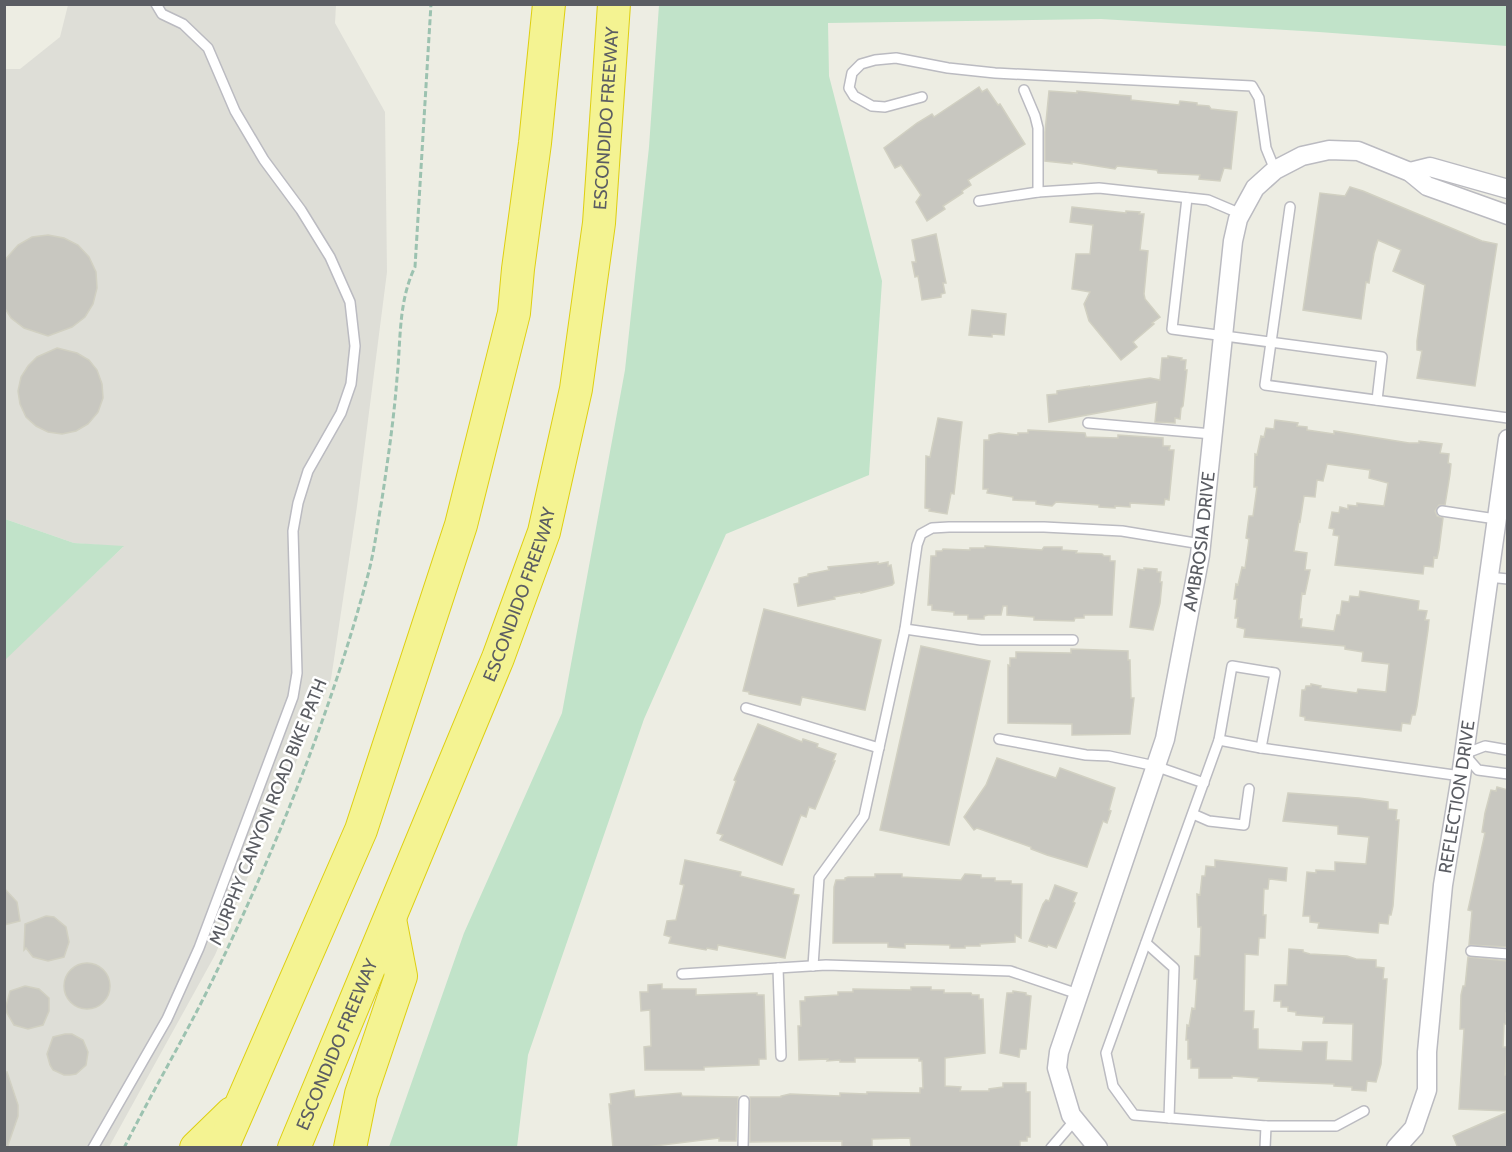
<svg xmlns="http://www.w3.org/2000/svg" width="1512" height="1152" font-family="Cabin,sans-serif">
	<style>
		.industrial { fill: #deded7 }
		.green { fill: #c1e3c9 }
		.building { fill: #c8c7c0; stroke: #d1d0c2; stroke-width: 1.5 }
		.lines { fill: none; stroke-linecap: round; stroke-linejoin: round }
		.service-casing { stroke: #bbbbc1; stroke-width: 12 }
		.minor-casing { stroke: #bbbbc1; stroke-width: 21 }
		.motorway-casing { stroke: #decf11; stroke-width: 34 }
		.path { stroke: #9cc2b0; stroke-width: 3; stroke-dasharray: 6 3; stroke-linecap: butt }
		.service { stroke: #fff; stroke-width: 9 }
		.minor { stroke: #fff; stroke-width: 18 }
		.motorway { stroke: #f4f392; stroke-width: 32 }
		.labels { text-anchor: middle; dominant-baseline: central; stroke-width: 5; stroke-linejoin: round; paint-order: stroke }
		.street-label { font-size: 18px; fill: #5b5d63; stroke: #fff }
	</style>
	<rect width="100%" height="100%" fill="#edede3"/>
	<path class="industrial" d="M68,5H336L335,23L385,112L387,272L357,506L331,679L215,955L109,1147H5L4,660L123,547L74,543L5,519V69H20L60,37Z"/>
	<g class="green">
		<path d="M659,5L1507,4V46L1319,32L1101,19L828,23L829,76L882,281L869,475L726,534L644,719L528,1055L517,1147H389L464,933L562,713L625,370L649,147Z"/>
		<path d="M5,519L74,543L124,546L5,660Z"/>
	</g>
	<g class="building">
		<path d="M979,87L982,92L987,89L998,105L1000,104L1025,144L968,180L971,185L962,191L963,193L943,206L945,209L927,221L916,202L921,195L901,165L895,168L884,148L917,123L932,114L934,117Z"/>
		<path d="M1049,91L1077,93V91L1118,95L1131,96V100L1179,105L1180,101L1197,103V105L1209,106L1211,109L1237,112L1231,169L1224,168L1220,181L1199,179L1200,175L1158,173L1157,170L1117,166L1115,169L1072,162V164L1045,161V132Z"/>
		<path d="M1350,187L1363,191L1482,241L1497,244L1475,386L1417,378L1422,351L1417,350V341L1425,285L1393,271L1401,250L1378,240L1374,253L1369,283L1366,282L1361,319L1303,310L1320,193L1345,196Z"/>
		<path d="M1072,207L1126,213V211L1140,212L1139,214H1144L1140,250L1148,251L1144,294L1145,299L1160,317L1152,323L1154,324L1133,342L1137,347L1121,360L1089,321L1084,304L1090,292L1072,289L1076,254H1090L1093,225L1070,222Z"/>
		<path d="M936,234L946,283H943L945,293L941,294V297L922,300L918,276L915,277L912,262H916L912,240Z"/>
		<path d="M48,235L64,238L78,245L89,257L96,272L97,288L93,304L85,317L72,327L48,336L24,328L11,318L4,307V261L18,245L32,237Z"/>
		<path d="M972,310L1006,314L1004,335L992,334V337L969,335Z"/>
		<path d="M57,348L77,353L89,360L97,370L102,384L103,398L98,412L88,424L76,431L62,434L48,432L36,426L26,417L20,404L18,391L21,377L28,366L37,357Z"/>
		<path d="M1168,356L1182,358L1181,360H1186L1185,370H1187L1183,406L1181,408L1180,419L1175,418V423L1155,422L1157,402L1049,422L1047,395L1057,394V391L1090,386L1088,387L1150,378L1160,380L1162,358H1168Z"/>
		<path d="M938,418L962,422L954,494L951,493L947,514L929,511L930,509L925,508L926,456L930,457Z"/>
		<path d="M1275,420L1298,423L1297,426L1307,427V430L1334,434V431L1409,443H1419V441L1442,444L1440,453L1449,454L1448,463L1451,464L1450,474L1445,505H1439L1435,511L1437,516L1443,518L1439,549L1437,558L1434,557L1433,567L1424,566L1423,574L1335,565L1339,536L1333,535L1334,529L1329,528L1332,512L1339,513L1340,507L1348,509V505L1357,506V503L1384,506L1388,483L1369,478L1370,470L1327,464L1323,481L1317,480L1315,497L1304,496L1300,522L1299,521L1294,551L1307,553L1305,570H1310L1305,594L1302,593L1299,619H1302L1301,627L1334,631L1337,615H1340L1342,601L1349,602L1350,596L1359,597L1360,591L1419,601L1418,610L1427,611L1425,620H1429L1428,630L1417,706L1415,715H1412L1410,724L1402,723L1401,731L1305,720V717L1300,716L1302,690H1305L1306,686H1311V684L1321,686L1320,688L1357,693L1358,689L1386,692L1389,664L1362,661L1363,652L1345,649V646L1244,637L1245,629L1237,627L1238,618H1235L1237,599H1234L1236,584L1238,585L1242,567L1245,568L1249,539L1246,538L1249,516H1253L1257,487H1254L1255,454L1257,455L1261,436L1264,437L1266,428L1274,429Z"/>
		<path d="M1028,430L1085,433L1086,437L1118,438V435L1163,438V446H1170L1169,450H1174L1169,500L1165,499L1164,505L1130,503V507L1115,506V508L1099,507V505L1056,502L1052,506L1036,504V501L1013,500V497L987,493L988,489H983L984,440H989V435L999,433L1018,435V433H1028Z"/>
		<path d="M985,546L1042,550L1044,547H1062V550L1077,551L1076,553L1102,554L1104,556H1110V561H1115L1112,615H1084V618H1075L1074,621L1034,620V617L1007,615V606H1003L1001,615H988L984,616V619H968V615H954V612L932,610V605H928L931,556H936V551H942L943,549L970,550V548H985Z"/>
		<path d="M878,562V564L888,562V566L891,565L894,583L892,585L861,593V592L834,597L835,599L798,606L794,584L799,583V578L808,576V574L829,570L828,567Z"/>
		<path d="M1144,568L1157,569V572H1161L1160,582H1162L1160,603L1153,630L1130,627L1138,569L1144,570Z"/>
		<path d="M764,609L881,640L865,710L802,697L800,705L749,694V692L743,691Z"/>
		<path d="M921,646L990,661L949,845L880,830Z"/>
		<path d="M1071,649L1128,651V660H1130L1131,698H1134L1130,734L1072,735V724L1008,723V665L1010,666V658H1016V652L1071,653Z"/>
		<path d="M758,724L802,742L803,739L818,744L817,747L836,754L833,761H835L815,809L809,807L806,817L801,815L782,865L720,840L723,835L717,833L736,781L734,780Z"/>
		<path d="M997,758L1056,778L1060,768L1115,788L1109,810L1111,811L1107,823L1103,821L1087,867L1047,855L1031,849V847L977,828L974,830L964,817L986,785Z"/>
		<path d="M1497,787L1508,790V947L1469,945L1472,911L1468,910L1485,833L1482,832L1485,813L1491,790L1496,791Z"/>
		<path d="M1288,793L1359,798L1388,802V809L1397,810L1396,820H1399L1393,906L1391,915H1389L1388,924L1379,923L1378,933L1318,928L1319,923L1310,922V916H1303L1307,872L1316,873V870L1335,871V862L1366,864L1369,837L1338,834V826L1283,821Z"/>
		<path d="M685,860L741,872L740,876L794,889L793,894L799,895L785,958L718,945L717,950L707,948L706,950L669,943L671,937L664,935L667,921L676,920L684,885L680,884Z"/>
		<path d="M1215,860L1287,868L1286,881L1269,879L1268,889H1264L1263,915H1266L1265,938H1259L1258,955L1245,954L1244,1011H1254L1253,1029H1258V1049L1302,1051L1303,1042H1327L1326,1060L1352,1061L1353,1024L1323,1023L1324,1017L1296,1015V1012L1288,1011V1007H1281V1001H1274L1275,985H1287L1289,949L1303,950V952L1310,954L1347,956L1356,959L1376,960V967L1384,968L1383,979H1387L1381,1064L1376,1082L1367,1081L1366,1091L1352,1090V1087L1334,1086V1084L1258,1081L1259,1078L1232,1076V1078H1199V1068H1191V1059H1188V1040H1186L1187,1025L1189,1026L1192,1008L1195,1009L1197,979H1194L1195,956H1200L1201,927H1198L1197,894L1200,895L1202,876H1205L1206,866L1215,867Z"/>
		<path d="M875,874H902V877L961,880L965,874L981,875V878H995V881H1011V884H1022L1021,938L1015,935V942L980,944V946H965V948H950V945L905,944V948L888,947V943H833L834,887L836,880H845V878L848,877H875Z"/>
		<path d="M1055,885L1077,893L1073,902L1075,903L1056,948L1048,945L1047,947L1029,941L1043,904L1046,900L1049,901Z"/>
		<path d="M4,888L17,902L20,921L4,925Z"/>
		<path d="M46,916L54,917L66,927L69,942L64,957L48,961L33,957L26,948L24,950L25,924Z"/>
		<path d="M1468,957L1508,961V1013H1506V1024H1504L1503,1047H1507L1505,1075H1507L1508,1081V1111L1459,1109L1464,1029H1460L1461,995L1463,986H1465Z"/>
		<circle cx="87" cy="986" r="23"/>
		<path d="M662,984V989H696V995L757,993V995H764L766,1059H759V1065L704,1067V1070H645L644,1047L651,1046L650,1010L641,1011L640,992H648V985Z"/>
		<path d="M25,986L39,989L49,998V1011L43,1025L28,1029L14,1025L7,1013L6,1006L10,991Z"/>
		<path d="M911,987H931V990H944V993H971L972,995H979V999H983L985,1053L945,1058V1086L961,1087L960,1091H989V1089L1003,1087V1083H1026V1092H1030V1137H1027V1141H1020V1148H911L910,1138L872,1139V1148H842V1141L750,1142V1097H781V1096L790,1094L840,1096V1093L867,1094V1092L920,1093V1088H923L922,1061H919V1058H855V1062H840V1060L827,1061L828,1059L799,1060L798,1026H801L800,1001H805V997L838,995V992H853V989L911,990Z"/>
		<path d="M1013,991L1026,993V995L1031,996L1026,1049H1020L1019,1057L1000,1053L1007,993H1013Z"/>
		<path d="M65,1034H72L83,1040L88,1052L86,1065L76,1074L70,1075H64L53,1070L50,1065L47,1054L53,1037Z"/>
		<path d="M7,1072L18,1105V1116L7,1148H4V1073Z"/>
		<path d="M634,1090L635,1097L681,1093L682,1096L738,1097L736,1141H719V1138L638,1148H613L609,1104H611L610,1094Z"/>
		<path d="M1508,1112V1145L1503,1148H1458L1453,1136Z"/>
	</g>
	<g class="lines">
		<g class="service-casing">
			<g id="service">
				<path d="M1024,90L1035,116L1038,128V192"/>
				<path d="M922,97L885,107L872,106L854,96L849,88L852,73L861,64L875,60L896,58L948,68L995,73L1252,86L1259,98L1266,148L1275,170"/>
				<path d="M1187,198L1172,329L1382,357L1377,400"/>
				<path d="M979,201L1038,192L1099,188L1208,200L1241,214"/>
				<path d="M1290,207L1265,385L1508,418"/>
				<path d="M1088,423L1212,434"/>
				<path d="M1442,511L1496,519"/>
				<path d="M1488,577L1508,579"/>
				<path d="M905,629L981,640H1073"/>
				<path d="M746,708L879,748"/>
				<path d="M999,739L1086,755L1109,756L1155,766L1204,783"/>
				<path d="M1219,740L1261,748L1461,776"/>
				<path d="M1261,748L1275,673L1232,666L1219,740L1106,1053L1113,1086L1134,1115L1266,1126H1336L1364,1111"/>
				<path d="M1508,750L1485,746L1464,754L1478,770L1508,774"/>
				<path d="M1193,814L1209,821L1244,825L1249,789"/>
				<path d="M1146,943L1174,968L1169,1118"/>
				<path d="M1471,951L1508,954"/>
				<path d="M813,966L819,878L864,816L905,629L917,545L921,534L932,528L949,527H1044L1122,531L1201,544"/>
				<path d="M778,968L781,1056"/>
				<path d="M682,974L826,965L1010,971L1078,994"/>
				<path d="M93,1148L167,1019L199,948L293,697L297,673L293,531L298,503L308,471L341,413L351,384L355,346L350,302L330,257L301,210L264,160L235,111L208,48L183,24L162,14L156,4"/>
				<path d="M743,1148L744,1101"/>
				<path d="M1051,1148L1075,1120"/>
				<path d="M1265,1148L1266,1126"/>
			</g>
		</g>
		<g class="minor-casing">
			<g id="minor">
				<path d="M1410,172L1430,167L1508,189"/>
				<path id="s1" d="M1098,1148L1071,1115L1057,1068L1059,1052L1165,739L1200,555L1233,241L1238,219L1255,188L1275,170L1302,156L1329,150L1358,151L1410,172L1427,186L1508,215"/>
				<path id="s2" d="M1396,1148L1414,1128L1427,1090V1052L1443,885L1461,776L1508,439"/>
			</g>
		</g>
		<g class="motorway-casing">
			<g id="motorway">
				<path d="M196,1148L232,1113"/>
				<path d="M222,1148L361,830L461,525L514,313L518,269L535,143L549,4"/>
				<path id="s3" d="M294,1148L498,658L544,532L576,389L599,223L614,4"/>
				<path d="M350,1148L361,1094L401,976L390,919"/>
			</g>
		</g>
		<path class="path" d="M124,1148C153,1090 186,1035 214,977C275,850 329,718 366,582C374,555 377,527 382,499C388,459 394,418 397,378C401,340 398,302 415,267L431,4"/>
		<use href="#service" class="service"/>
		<use href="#minor" class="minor"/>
		<use href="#motorway" class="motorway"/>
	</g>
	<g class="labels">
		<g class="street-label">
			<text stroke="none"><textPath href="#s3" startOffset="1084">ESCONDIDO FREEWAY</textPath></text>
			<text stroke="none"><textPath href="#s1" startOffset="639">AMBROSIA DRIVE</textPath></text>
			<text stroke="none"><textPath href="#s3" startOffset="598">ESCONDIDO FREEWAY</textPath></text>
			<text stroke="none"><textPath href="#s2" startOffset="362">REFLECTION DRIVE</textPath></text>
			<text transform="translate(268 812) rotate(-68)">MURPHY CANYON ROAD BIKE PATH</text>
			<text stroke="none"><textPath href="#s3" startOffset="112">ESCONDIDO FREEWAY</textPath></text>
		</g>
	</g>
	<rect width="1512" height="1152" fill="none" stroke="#5b5d63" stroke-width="12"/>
</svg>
